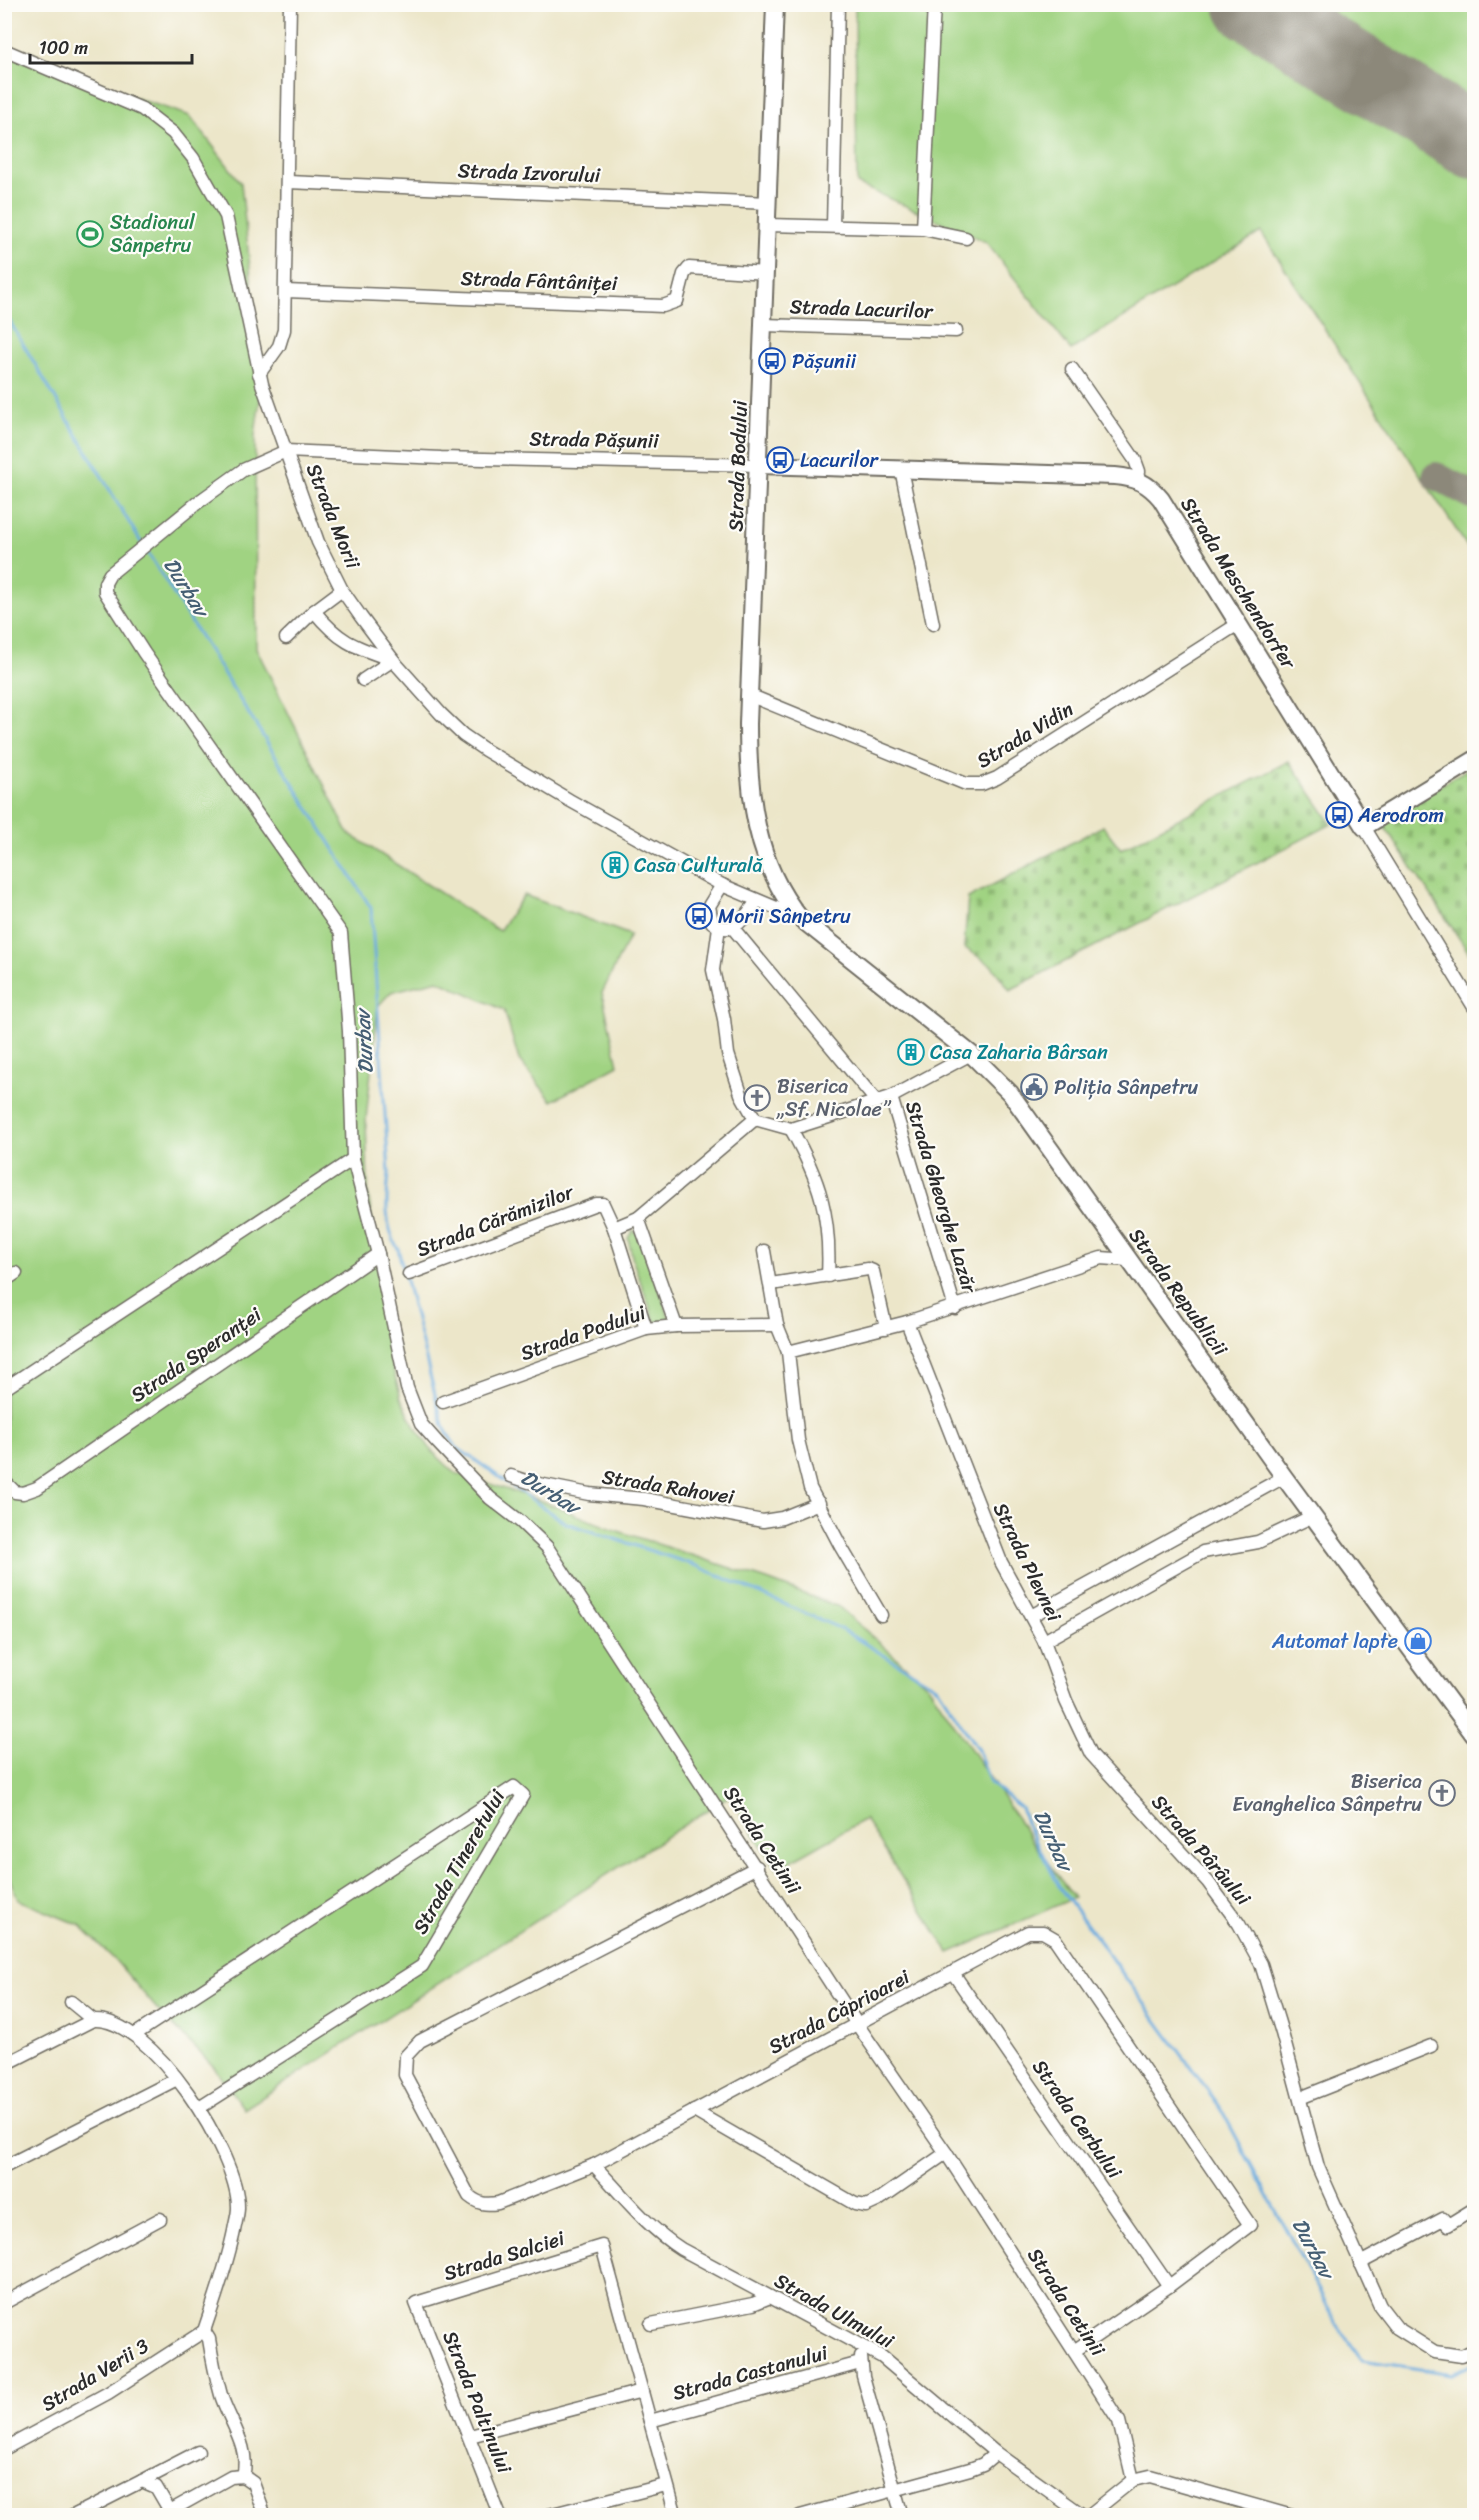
<svg xmlns="http://www.w3.org/2000/svg" width="1479" height="2520" font-family="Sriracha,sans-serif">
	<style>
		.green { fill: #a0d382; stroke: #667f56; stroke-width: 1.5 }
		.cemetery { fill: url(#cemetery-stones); stroke: #667f56; stroke-width: 1.5 }
		.lines { fill: none; stroke-linecap: round; stroke-linejoin: round }
		.stream { stroke: #6babde; stroke-width: 3 }
		.taxiway { stroke: #8c887a; stroke-width: 28 }
		.runway { stroke: #8c887a; stroke-width: 74 }
		.street-casing { stroke: #6f6c62; stroke-width: 15 }
		.secondary-casing { stroke: #6f6c62; stroke-width: 20 }
		.street { stroke: #fff; stroke-width: 12 }
		.secondary { stroke: #fff; stroke-width: 16 }
		.labels { text-anchor: middle; dominant-baseline: central; stroke-width: 4.5; stroke-linejoin: round; paint-order: stroke }
		.street-label { font-size: 20px; fill: #2b2b2b; stroke: #fdfcf7 }
		.leisure-label { font-size: 20px; fill: #27864d; stroke: #fdfcf7; text-anchor: start }
		.transit-label { font-size: 20px; fill: #164399; stroke: #fdfcf7; text-anchor: start }
		.culture-label { font-size: 20px; fill: #0d838f; stroke: #fdfcf7; text-anchor: start }
		.worship-label { font-size: 20px; fill: #5b616d; stroke: #fdfcf7; text-anchor: start }
		.service-label { font-size: 20px; fill: #4e5e75; stroke: #fdfcf7; text-anchor: start }
		.shop-label { font-size: 20px; fill: #366cbe; stroke: #fdfcf7; text-anchor: end }
		.water-label { font-size: 21px; font-style: italic; fill: #455e73; stroke: #fdfcf7 }
	</style>
	<defs>
		<pattern id="cemetery-stones" width="16" height="16" patternUnits="userSpaceOnUse" patternTransform="scale(1.5)"><rect width="16" height="16" fill="#a0d382"/><path d="M2 7V4a2 2 0 0 1 4 0v3zM10 15v-3a2 2 0 0 1 4 0v3z" fill="#8ab570"/></pattern>
	</defs>
	<rect width="100%" height="100%" fill="#fdfcf7"/>
	<filter id="ink" filterUnits="userSpaceOnUse"><feTurbulence type="fractalNoise" baseFrequency=".0167" numOctaves="2"/><feDisplacementMap in="SourceGraphic" scale="12" xChannelSelector="R" yChannelSelector="G"/><feConvolveMatrix kernelMatrix="1 2 1 2 8 2 1 2 1" color-interpolation-filters="sRGB"/></filter>
	<filter id="wash" filterUnits="userSpaceOnUse"><feTurbulence type="fractalNoise" baseFrequency=".008" numOctaves="4" result="noise"/><feDisplacementMap in="SourceGraphic" scale="24" xChannelSelector="R" yChannelSelector="G"/><feGaussianBlur stdDeviation="1.35" result="paint"/><feColorMatrix in="noise" values="0 0 0 0 0 0 0 0 0 0 0 0 0 0 0 0 0 1.4 0 .05"/><feComposite in="paint" operator="in"/></filter>
	<g filter="url(#wash)">
		<rect width="100%" height="100%" fill="#ece6c9"/>
		<g class="green">
			<path d="M855,5H1474V557L1261,232L1071,350L986,242L857,184Z"/>
			<path d="M5,55L190,116L241,183L262,384L255,435L256,648L348,833L499,931L524,895L630,935L602,993L618,1065L552,1101L519,1060L504,1010L438,980L391,992L378,1006L366,1119L368,1192L391,1361L401,1398L415,1427L432,1451L455,1473L531,1497L615,1530L767,1580L839,1607L930,1688L1032,1841L1074,1898L949,1953L865,1819L777,1869L729,1796L244,2109L214,2067L157,2009L115,1960L79,1925L18,1900L5,1867Z"/>
			<path d="M633,1230L640,1236L671,1322H655L633,1261L628,1238Z"/>
		</g>
		<g class="cemetery">
			<path d="M1289,761L1332,824L1010,990L991,965L964,947L968,898L1103,826L1121,849Z"/>
			<path d="M1474,765V950L1469,953L1381,821Z"/>
		</g>
		<g class="lines">
			<g class="stream">
				<path d="M4,312L142,544"/>
				<path d="M146,550L371,908L389,1173C386,1200 384,1225 398,1249L443,1426L456,1447L566,1523L697,1566L839,1628L938,1688L978,1750L990,1783L1021,1808L1027,1825L1060,1888L1220,2107L1337,2324L1362,2360L1452,2374L1474,2362"/>
			</g>
			<path class="taxiway" d="M1436,476L1474,496"/>
			<path class="runway" d="M1251,4L1474,142"/>
		</g>
	</g>
	<g filter="url(#ink)">
		<g class="lines">
			<g class="street-casing">
				<g id="street">
					<path d="M4,50L142,109L173,133L193,158L226,216L262,384L318,542L342,590L361,617L397,665L441,714L463,735L485,750L569,800L722,885L800,918"/>
					<path d="M288,182L769,203"/>
					<path d="M768,225L923,229L966,238"/>
					<path d="M833,226L838,4"/>
					<path d="M923,229L934,4"/>
					<path d="M286,291L663,306L677,301L684,274L689,268L766,273"/>
					<path d="M764,325L956,331"/>
					<path d="M1072,369L1135,460L1139,471L1138,480"/>
					<path d="M259,374L279,346L284,330L290,4"/>
					<path d="M759,465L441,458L286,451L243,470L197,503L110,574L105,583V592L144,653L341,933L349,1031L353,1159L378,1254L407,1388L421,1424L437,1442L490,1498L521,1522L547,1547L857,2024L946,2153L1119,2421L1133,2480"/>
					<path d="M901,469L933,624"/>
					<path d="M314,611C340,643 355,647 393,660"/>
					<path d="M286,638L314,611L342,590"/>
					<path d="M363,680L393,660"/>
					<path d="M749,695L966,784H982L997,778L1238,624"/>
					<path d="M1364,827L1474,1007"/>
					<path d="M722,885L709,906L712,922C733,939 745,917 757,901"/>
					<path d="M719,927L713,970L724,1019L728,1054L741,1094L755,1119L791,1129L891,1097L971,1054"/>
					<path d="M732,927L877,1102"/>
					<path d="M891,1097L955,1308"/>
					<path d="M791,1129C820,1180 831,1216 828,1276"/>
					<path d="M638,1218L676,1326"/>
					<path d="M614,1228L638,1218L755,1119"/>
					<path d="M764,1251L777,1325L788,1352L798,1440L810,1488L841,1547L881,1615"/>
					<path d="M409,1274L596,1204H603L614,1228L646,1329"/>
					<path d="M4,1281L16,1273"/>
					<path d="M771,1284L868,1269L873,1271L886,1328"/>
					<path d="M907,1322L1001,1562L1044,1641L1066,1701L1091,1754L1208,1882L1239,1924L1261,1964L1282,2033L1318,2167L1380,2306L1397,2328L1435,2352L1462,2356L1474,2350"/>
					<path d="M788,1352L907,1322L1101,1258L1128,1260"/>
					<path d="M4,1389L353,1159"/>
					<path d="M443,1402L646,1329L676,1326L777,1325"/>
					<path d="M511,1476L529,1482L589,1494L644,1499L763,1521L782,1518L819,1503"/>
					<path d="M4,1481L15,1492L23,1493L37,1488L378,1254"/>
					<path d="M1031,1616L1284,1477"/>
					<path d="M1044,1641L1203,1552L1258,1542L1313,1516"/>
					<path d="M757,1867L420,2041L406,2056L405,2075L469,2196C479,2204 485,2205 498,2203L594,2165L1028,1932H1043L1055,1939L1250,2225L1169,2286L1074,2351"/>
					<path d="M953,1973L1169,2286"/>
					<path d="M71,2002L93,2020C151,2016 239,2155 238,2208C238,2215 235,2224 234,2231C227,2265 215,2298 204,2331"/>
					<path d="M134,2035L514,1787L523,1795L422,1966L199,2108"/>
					<path d="M4,2065L93,2020"/>
					<path d="M1300,2098L1431,2046"/>
					<path d="M694,2111L855,2204L866,2206L877,2201L946,2153"/>
					<path d="M594,2165C622,2195 647,2227 681,2249L882,2357L996,2453L1084,2516"/>
					<path d="M4,2167L177,2079"/>
					<path d="M1360,2263L1443,2219L1448,2225L1474,2209"/>
					<path d="M4,2303L160,2219"/>
					<path d="M651,2324L753,2304L770,2297"/>
					<path d="M204,2331L209,2339C212,2358 216,2377 221,2395C229,2421 251,2448 243,2476"/>
					<path d="M861,2357L863,2376L902,2516"/>
					<path d="M650,2421L860,2363"/>
					<path d="M470,2436L642,2391"/>
					<path d="M4,2449L108,2393L204,2331"/>
					<path d="M243,2476L253,2483L265,2516"/>
					<path d="M142,2481L198,2452"/>
					<path d="M73,2516L142,2481L156,2487L170,2511"/>
					<path d="M161,2516L231,2477L243,2476"/>
					<path d="M500,2516L416,2303L602,2246L676,2516"/>
					<path d="M545,2516L666,2485"/>
					<path d="M800,2516L970,2469L983,2464L996,2453"/>
					<path d="M1088,2516L1133,2480L1150,2476L1292,2516"/>
				</g>
			</g>
			<g class="secondary-casing">
				<g id="secondary">
					<path d="M775,4L748,724C748,793 755,863 800,918L971,1054L1010,1093L1284,1477L1474,1735"/>
					<path d="M759,465L1115,476C1136,478 1148,483 1161,499L1364,827L1474,760"/>
				</g>
			</g>
			<use href="#street" class="street"/>
			<use href="#secondary" class="secondary"/>
		</g>
	</g>
	<defs>
		<g id="stadium-ring" transform="scale(1.35)"><circle r="9.5" fill="#fdfcf7" stroke="#2e9e5b" stroke-width="1.5"/><path d="M0-5a6.5 5 0 1 0 0 10a6.5 5 0 1 0 0-10ZM-3.5-1.8h7v3.6h-7Z" fill="#2e9e5b"/></g>
		<g id="bus-ring" transform="scale(1.35)"><circle r="9.5" fill="#fdfcf7" stroke="#1a4fb4" stroke-width="1.5"/><path d="M-5-6H5V4H4V6H2V4H-2V6H-4V4H-5ZM-3.5-4V0h7V-4ZM-3.5 1.2v1.5H-2V1.2ZM2 1.2v1.5H3.5V1.2Z" fill="#1a4fb4"/></g>
		<g id="building-ring" transform="scale(1.35)"><circle r="9.5" fill="#fdfcf7" stroke="#0f9aa8" stroke-width="1.5"/><path d="M-4-6H4V6H1V3H-1V6H-4ZM-2.5-4.3h1.7v1.8h-1.7ZM.8-4.3h1.7v1.8H.8ZM-2.5-1h1.7V.8h-1.7ZM.8-1h1.7V.8H.8Z" fill="#0f9aa8"/></g>
		<g id="civic-ring" transform="scale(1.35)"><circle r="9.5" fill="#fdfcf7" stroke="#5c6f8a" stroke-width="1.5"/><path d="M-.6-6.5H3V-4.5H.6V-3L4-1V1h2V6H-6V1h2V-1L-.6-3ZM-1.2 2.5V6h2.4V2.5Z" fill="#5c6f8a"/></g>
		<g id="church-ring" transform="scale(1.35)"><circle r="9.5" fill="#fdfcf7" stroke="#6b7280" stroke-width="1.5"/><path d="M-1.2-6h2.4v3.5h3.3v2.4h-3.3V6h-2.4V-.1h-3.3v-2.4h3.3Z" fill="#6b7280"/></g>
		<g id="shop-ring" transform="scale(1.35)"><circle r="9.5" fill="#fdfcf7" stroke="#3f7fe0" stroke-width="1.5"/><path d="M-5-2.5h2.3a2.7 3.5 0 0 1 5.4 0H5L5.5 6h-11ZM-1.5-2.5h3a1.5 2.3 0 0 0-3 0Z" fill="#3f7fe0"/></g>
	</defs>
	<g fill-rule="evenodd">
		<use href="#stadium-ring" x="90" y="234"/>
		<use href="#bus-ring" x="772" y="361"/>
		<use href="#bus-ring" x="780" y="460"/>
		<use href="#bus-ring" x="1339" y="815"/>
		<use href="#building-ring" x="615" y="865"/>
		<use href="#bus-ring" x="699" y="916"/>
		<use href="#building-ring" x="911" y="1052"/>
		<use href="#civic-ring" x="1034" y="1087"/>
		<use href="#church-ring" x="757" y="1098"/>
		<use href="#shop-ring" x="1418" y="1641"/>
		<use href="#church-ring" x="1442" y="1793"/>
	</g>
	<g class="labels">
		<g class="street-label">
			<text transform="translate(529 173) rotate(2)">Strada Izvorului</text>
			<text transform="translate(539 281) rotate(2)">Strada Fântâniței</text>
			<text transform="translate(861 309) rotate(2)">Strada Lacurilor</text>
			<text transform="translate(594 440) rotate(1)">Strada Pășunii</text>
			<text transform="translate(738 466) rotate(-88)">Strada Bodului</text>
			<text transform="translate(333 516) rotate(68)">Strada Morii</text>
			<text transform="translate(1238 583) rotate(58)">Strada Meschendorfer</text>
			<text transform="translate(1025 735) rotate(-31)">Strada Vidin</text>
			<text transform="translate(941 1197) rotate(73)">Strada Gheorghe Lazăr</text>
			<text transform="translate(495 1221) rotate(-21)">Strada Cărămizilor</text>
			<text transform="translate(1178 1292) rotate(54)">Strada Republicii</text>
			<text transform="translate(583 1333) rotate(-19)">Strada Podului</text>
			<text transform="translate(196 1355) rotate(-34)">Strada Speranței</text>
			<text transform="translate(668 1487) rotate(9)">Strada Rahovei</text>
			<text transform="translate(1027 1562) rotate(64)">Strada Plevnei</text>
			<text transform="translate(762 1840) rotate(57)">Strada Cetinii</text>
			<text transform="translate(1201 1850) rotate(49)">Strada Pârâului</text>
			<text transform="translate(459 1862) rotate(-60)">Strada Tineretului</text>
			<text transform="translate(839 2012) rotate(-28)">Strada Căprioarei</text>
			<text transform="translate(1077 2119) rotate(55)">Strada Cerbului</text>
			<text transform="translate(504 2256) rotate(-17)">Strada Salciei</text>
			<text transform="translate(1066 2302) rotate(57)">Strada Cetinii</text>
			<text transform="translate(834 2311) rotate(29)">Strada Ulmului</text>
			<text transform="translate(750 2373) rotate(-15)">Strada Castanului</text>
			<text transform="translate(95 2375) rotate(-31)">Strada Verii 3</text>
			<text transform="translate(477 2402) rotate(68)">Strada Paltinului</text>
		</g>
		<g class="leisure-label">
			<text x="110" y="222">Stadionul<tspan x="110" dy="23">Sânpetru</tspan></text>
		</g>
		<g class="transit-label">
			<text x="792" y="361">Pășunii</text>
			<text x="800" y="460">Lacurilor</text>
			<text x="1358" y="815">Aerodrom</text>
			<text x="718" y="916">Morii Sânpetru</text>
		</g>
		<g class="culture-label">
			<text x="634" y="865">Casa Culturală</text>
			<text x="930" y="1052">Casa Zaharia Bârsan</text>
		</g>
		<g class="worship-label">
			<text x="777" y="1086">Biserica<tspan x="777" dy="23">„Sf. Nicolae”</tspan></text>
			<text x="1422" y="1781" text-anchor="end">Biserica<tspan x="1422" dy="23">Evanghelica Sânpetru</tspan></text>
		</g>
		<g class="service-label">
			<text x="1054" y="1087">Poliția Sânpetru</text>
		</g>
		<g class="shop-label">
			<text x="1398" y="1641">Automat lapte</text>
		</g>
		<g class="water-label">
			<text transform="translate(186 587) rotate(58)">Durbav</text>
			<text transform="translate(364 1042) rotate(-93)">Durbav</text>
			<text transform="translate(550 1492) rotate(32)">Durbav</text>
			<text transform="translate(1053 1840) rotate(65)">Durbav</text>
			<text transform="translate(1313 2248) rotate(62)">Durbav</text>
		</g>
	</g>
	<rect width="1479" height="2520" fill="none" stroke="#fdfcf7" stroke-width="24"/>
	<path d="M30 54v9h162v-9" fill="none" stroke="#2b2b2b" stroke-width="3"/>
	<text x="39" y="54" font-size="18" fill="#2b2b2b" stroke="#fdfcf7" stroke-width="4.5" paint-order="stroke">100 m</text>
</svg>
